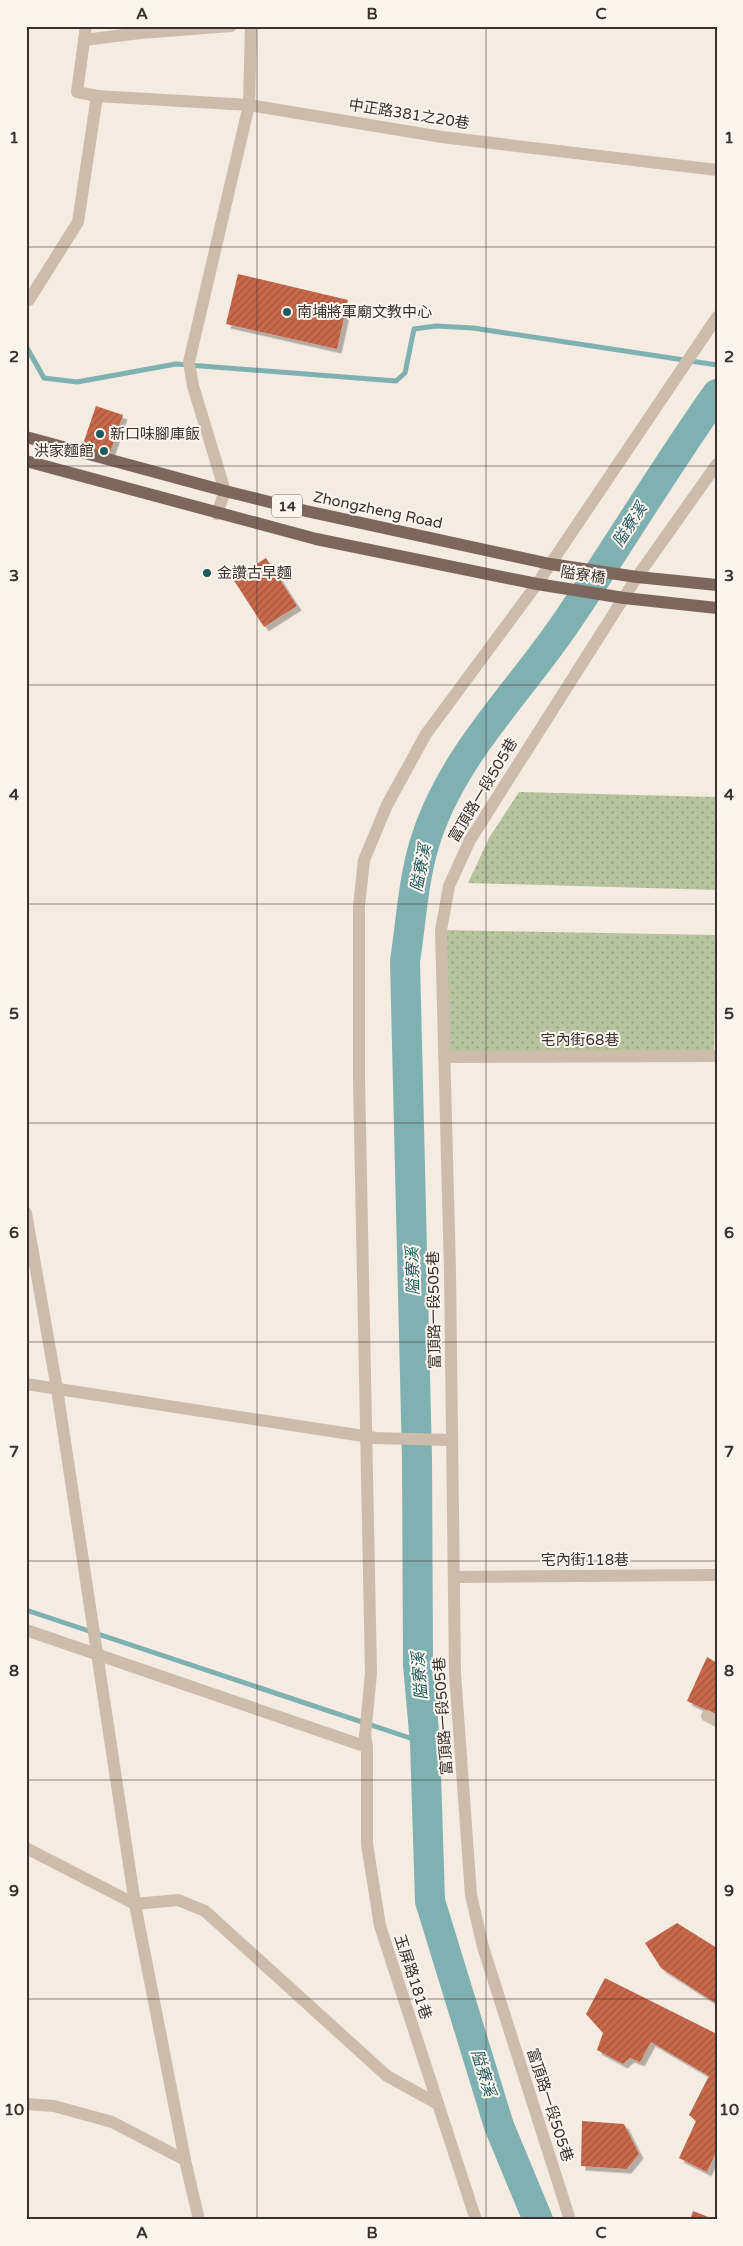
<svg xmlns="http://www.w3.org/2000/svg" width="743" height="2246" font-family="'Varela Round','Noto Sans TC',sans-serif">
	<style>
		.garden { fill: url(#garden-dots) }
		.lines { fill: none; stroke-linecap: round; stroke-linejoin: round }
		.stream { stroke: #7fb0b2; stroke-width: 5 }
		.river { stroke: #7fb0b2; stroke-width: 30 }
		.building { fill: url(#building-hatch); filter: url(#shadow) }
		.street { stroke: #cdbbac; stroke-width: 12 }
		.primary { stroke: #7d675c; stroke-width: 12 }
		.grid { fill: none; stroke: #3b302b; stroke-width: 1; stroke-opacity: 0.55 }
		.poi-dot { fill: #1f5a5e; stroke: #fbf5ee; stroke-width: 2 }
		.labels { text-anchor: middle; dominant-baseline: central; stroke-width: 4; stroke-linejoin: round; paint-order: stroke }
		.shield { fill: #fbf5ee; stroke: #756b66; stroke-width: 1 }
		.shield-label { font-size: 14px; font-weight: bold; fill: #3b302b }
		.street-label { font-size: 15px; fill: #3b302b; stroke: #fbf5ee }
		.poi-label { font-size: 15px; fill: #3b302b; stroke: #fbf5ee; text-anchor: start }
		.water-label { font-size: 16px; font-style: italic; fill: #1f5a5e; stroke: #fbf5ee }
		.neatline { fill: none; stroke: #3b302b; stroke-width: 2 }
		.grid-label { font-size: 16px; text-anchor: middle; font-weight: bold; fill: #3b302b }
	</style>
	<defs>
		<pattern id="garden-dots" width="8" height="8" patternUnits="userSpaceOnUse" patternTransform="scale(1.25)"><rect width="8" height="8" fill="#b8c4a0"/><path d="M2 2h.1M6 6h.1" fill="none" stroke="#97a083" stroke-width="1.8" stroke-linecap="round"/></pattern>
		<pattern id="building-hatch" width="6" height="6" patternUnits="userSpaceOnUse" patternTransform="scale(1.25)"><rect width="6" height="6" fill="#c8694b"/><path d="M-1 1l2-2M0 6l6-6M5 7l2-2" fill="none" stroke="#a4573f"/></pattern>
		<filter id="shadow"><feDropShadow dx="4.5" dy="4.5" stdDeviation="0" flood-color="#0004"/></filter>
	</defs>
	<rect width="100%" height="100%" fill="#f4ebe1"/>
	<g class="garden">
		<path d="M519,792L717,797V890L468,883L489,838Z"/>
		<path d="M441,930L717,935L714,1056L450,1057Z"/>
	</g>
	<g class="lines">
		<g class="stream">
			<path d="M26,346L44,378L77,382L176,364L396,381L405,373L414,329L436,326L473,328L717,365"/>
			<path d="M26,1610L425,1743"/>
		</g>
		<path class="river" d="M538,2220L499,2126L430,1901L425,1743L418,1665L417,1459L405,961C411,923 413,882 424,845C449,760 514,698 563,627C616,550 663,470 717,394"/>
	</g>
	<g class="building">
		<path d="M238,274L348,300L337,349L226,324Z"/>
		<path d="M96,406L123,415L108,459L81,450Z"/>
		<path d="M266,558L297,606L264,627L233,579Z"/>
		<path d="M707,1657L717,1663V1715L687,1701Z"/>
		<path d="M677,1923L717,1948V2004L661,1968L645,1943Z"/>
		<path d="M605,1978L717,2034V2150L707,2172L679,2158L696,2121L689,2115L709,2076L651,2042L640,2062L630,2058L623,2064L597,2050L603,2033L586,2014Z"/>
		<path d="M582,2121L624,2124L639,2154L627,2169L581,2166Z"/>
		<path d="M693,2211L716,2220H690Z"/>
	</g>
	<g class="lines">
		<g class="street">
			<path d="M84,40L140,33L231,26"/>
			<path d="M97,96L249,105L442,137L717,170"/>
			<path d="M29,300L78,222L97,96L77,92L86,26"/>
			<path d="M217,514L225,491L193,386L189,362L249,105L251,26"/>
			<path d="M444,1057L717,1056"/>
			<path d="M26,1213L57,1389L135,1904L185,2160L199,2220"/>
			<path d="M26,1384L376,1438L451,1440"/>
			<path d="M454,1577L717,1575"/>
			<path d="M26,1630L367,1747"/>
			<path d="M707,1716L717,1721"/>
			<path d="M26,1848L135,1904L178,1900L205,1911L387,2076L438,2104"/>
			<path d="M26,2104L54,2106L112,2122L185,2160"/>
			<path d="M476,2220L380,1926L367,1844V1747L365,1736L371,1673L359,1079V906L364,860L387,805L426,734L537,584L717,317"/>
			<path d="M570,2220L483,1947L471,1895L455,1674L450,1272L441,930L449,886L470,840L637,577L717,464"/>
		</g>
		<g class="primary">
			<path d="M26,437L225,491L306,511L550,564L637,577L717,585"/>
			<path d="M26,461L316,539L537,584L624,598L717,608"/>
		</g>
	</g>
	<path class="grid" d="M257,26V2220M486,26V2220M26,247H717M26,466H717M26,685H717M26,904H717M26,1123H717M26,1342H717M26,1561H717M26,1780H717M26,1999H717"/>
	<g class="poi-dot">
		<circle cx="287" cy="312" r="5"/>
		<circle cx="100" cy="434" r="5"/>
		<circle cx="104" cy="451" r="5"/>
		<circle cx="207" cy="573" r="5"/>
	</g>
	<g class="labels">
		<rect class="shield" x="272" y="494.5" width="30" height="23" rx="4"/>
		<g class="shield-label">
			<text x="287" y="506">14</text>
		</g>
		<g class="street-label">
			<text transform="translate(409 114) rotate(9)">中正路381之20巷</text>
			<text transform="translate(378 510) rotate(12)">Zhongzheng Road</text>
			<text transform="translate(583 575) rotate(9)">隘寮橋</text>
			<text transform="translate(483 790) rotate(-59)">富頂路一段505巷</text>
			<text x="580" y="1040">宅內街68巷</text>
			<text transform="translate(434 1310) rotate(-91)">富頂路一段505巷</text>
			<text x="585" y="1560">宅內街118巷</text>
			<text transform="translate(443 1716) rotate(-94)">富頂路一段505巷</text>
			<text transform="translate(413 1977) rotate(72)">玉屏路181巷</text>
			<text transform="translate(550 2105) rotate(72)">富頂路一段505巷</text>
		</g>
		<g class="poi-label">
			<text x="297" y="312">南埔將軍廟文教中心</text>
			<text x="110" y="434">新口味腳庫飯</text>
			<text x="94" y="451" text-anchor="end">洪家麵館</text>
			<text x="217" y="573">金讚古早麵</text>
		</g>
		<g class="water-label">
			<text transform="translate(630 525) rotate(-57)">隘寮溪</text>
			<text transform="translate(421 868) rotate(-79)">隘寮溪</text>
			<text transform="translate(413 1271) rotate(-91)">隘寮溪</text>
			<text transform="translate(420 1676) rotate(-94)">隘寮溪</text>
			<text transform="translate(483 2073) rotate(73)">隘寮溪</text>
		</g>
	</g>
	<rect width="743" height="2246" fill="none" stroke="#fbf5ee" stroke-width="55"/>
	<rect x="28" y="28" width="688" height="2190" class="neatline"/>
	<g class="grid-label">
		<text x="142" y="19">A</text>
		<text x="372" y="19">B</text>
		<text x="601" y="19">C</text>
		<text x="14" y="143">1</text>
		<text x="729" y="143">1</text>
		<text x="14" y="362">2</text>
		<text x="729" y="362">2</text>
		<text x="14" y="581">3</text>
		<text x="729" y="581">3</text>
		<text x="14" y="800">4</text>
		<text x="729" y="800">4</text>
		<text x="14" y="1019">5</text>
		<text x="729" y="1019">5</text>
		<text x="14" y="1238">6</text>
		<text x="729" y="1238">6</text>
		<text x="14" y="1457">7</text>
		<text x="729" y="1457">7</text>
		<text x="14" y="1676">8</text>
		<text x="729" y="1676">8</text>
		<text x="14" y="1896">9</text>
		<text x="729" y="1896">9</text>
		<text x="14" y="2115">10</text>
		<text x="729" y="2115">10</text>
		<text x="142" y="2238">A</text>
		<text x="372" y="2238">B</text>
		<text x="601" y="2238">C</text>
	</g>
</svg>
